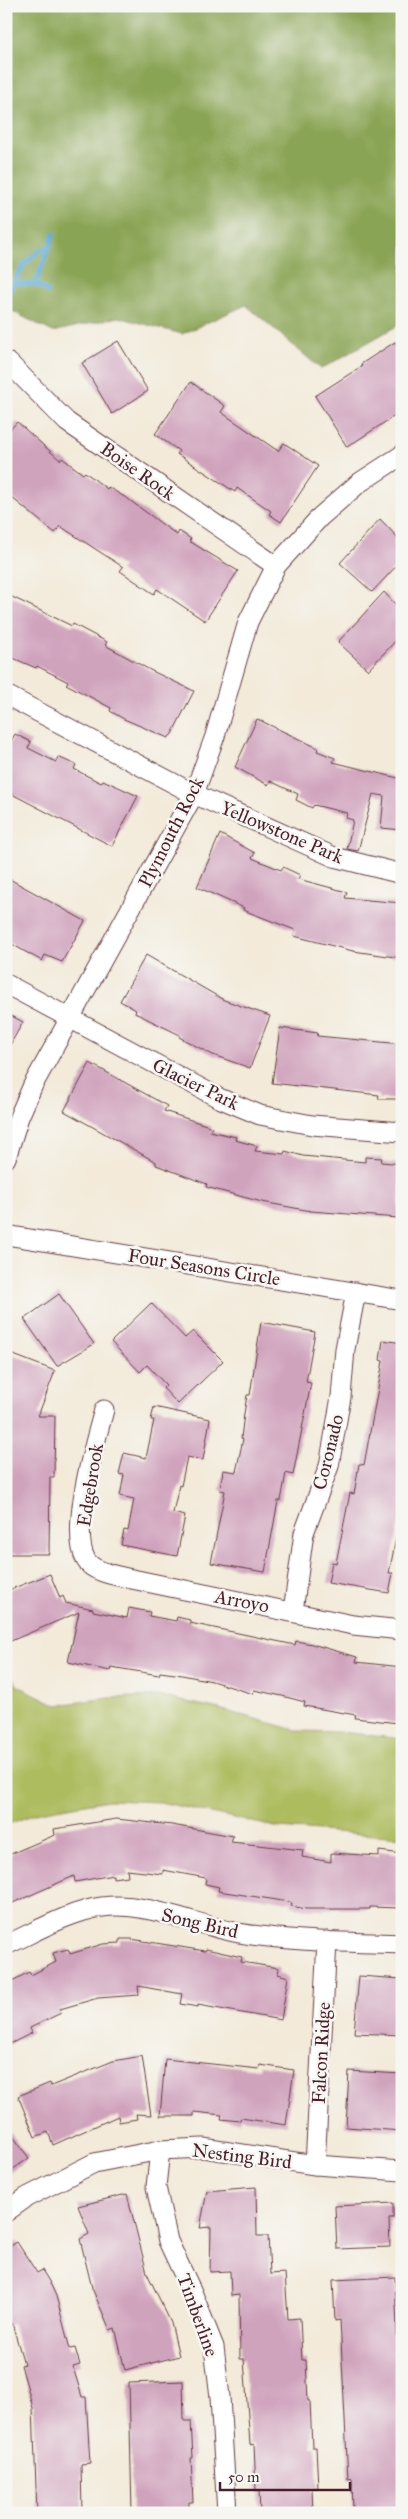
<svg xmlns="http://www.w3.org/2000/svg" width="408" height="2519" font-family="'IM FELL Great Primer',serif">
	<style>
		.green { fill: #adbc5e; stroke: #7c6e44 }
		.forest { fill: #8aa455; stroke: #6a6240 }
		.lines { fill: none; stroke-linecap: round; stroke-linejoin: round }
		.stream { stroke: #54a5ce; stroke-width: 5 }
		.building { fill: #d0a3bd }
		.minor-casing { stroke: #633d45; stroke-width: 21 }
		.minor { stroke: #fff; stroke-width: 19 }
		.labels { text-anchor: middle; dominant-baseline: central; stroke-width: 5; stroke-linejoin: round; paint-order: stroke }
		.street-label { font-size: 19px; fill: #4a1f2b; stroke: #f6f6f2 }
	</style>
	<rect width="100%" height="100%" fill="#f6f6f2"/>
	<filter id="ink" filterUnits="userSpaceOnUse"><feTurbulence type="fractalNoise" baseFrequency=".02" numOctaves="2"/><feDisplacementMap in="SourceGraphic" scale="10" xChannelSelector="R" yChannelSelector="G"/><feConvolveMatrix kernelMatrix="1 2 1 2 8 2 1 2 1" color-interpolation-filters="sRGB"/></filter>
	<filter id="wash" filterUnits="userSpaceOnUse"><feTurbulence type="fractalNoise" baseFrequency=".0096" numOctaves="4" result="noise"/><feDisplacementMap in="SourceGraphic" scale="20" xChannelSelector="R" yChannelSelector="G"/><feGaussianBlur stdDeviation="1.12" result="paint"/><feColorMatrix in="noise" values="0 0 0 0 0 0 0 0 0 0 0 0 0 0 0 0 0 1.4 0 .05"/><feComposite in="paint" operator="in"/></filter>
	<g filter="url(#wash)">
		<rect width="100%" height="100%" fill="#f3ead9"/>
		<path class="green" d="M6,1669L18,1686L57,1705L109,1698L158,1696L215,1708L300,1731L342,1732L402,1739V1837L280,1828L160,1802L108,1800L40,1812L6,1825V1760L8,1759L6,1755Z"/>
		<path class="forest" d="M6,6H402V323L321,369L246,305L182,334L118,317L53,332L6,308Z"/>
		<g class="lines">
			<g class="stream">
				<path d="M19,283L35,285L54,234"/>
				<path d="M36,283L48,292"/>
				<path d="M6,299C16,278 24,256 48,247"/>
			</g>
		</g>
		<g id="blocks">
			<g class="building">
				<path d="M118,341L148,391L112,414L82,363Z"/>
				<path d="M395,342L402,352V411L347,447L315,396L362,366L361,364Z"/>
				<path d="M191,382L225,406L221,412L278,451L284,443L318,466L281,522L269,514L271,511L237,488L235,492L177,454L179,451L155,434Z"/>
				<path d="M17,422L60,460L62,458L83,474L85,472L107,489L108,487L128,499L177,535L179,531L191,539L189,541L238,571L205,621L157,589L154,594L120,571L123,567L60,526L55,533L6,493V434Z"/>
				<path d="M380,519L402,542V560L372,592L340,563Z"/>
				<path d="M384,592L396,605H402V634L368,670L338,642Z"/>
				<path d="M6,594L72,626L73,624L107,642L105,645L150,670L194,691L172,734L168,738L124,719L110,711L111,708L66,684L68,682L37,666L36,668L6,655Z"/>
				<path d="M257,719L318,748L317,751L335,758L333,762L402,779V830L381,828L384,796L373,794L358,851L347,849L353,820L346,818L347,813L314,805L312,808L296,800L298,794L270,781L268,785L235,767Z"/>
				<path d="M15,734L31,742L28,748L56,762L58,757L76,765L74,769L101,783L103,780L138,796L112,846L6,791V750Z"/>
				<path d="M220,834L255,853L252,858L281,870L283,867L300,875L298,879L347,892L345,898L402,903V958L353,951L294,936L295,930L243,910L244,908L197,887Z"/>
				<path d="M6,877L85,921L62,962L45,955L42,961L6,941Z"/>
				<path d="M146,955L224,1000L270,1016L250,1068L213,1055L179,1037L180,1035L135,1013L136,1010L120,1001Z"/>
				<path d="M6,1013L23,1022L6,1052Z"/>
				<path d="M280,1028L318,1033L317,1036L402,1044V1099H378L379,1095L272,1083Z"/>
				<path d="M90,1063L167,1106L164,1111L212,1127L210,1131L236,1137L235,1140L257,1146L255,1151L284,1154L285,1151L303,1156L365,1162V1157L382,1158L381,1162L402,1164L398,1218L311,1211L262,1202L206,1187L207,1184L156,1165V1162L64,1111Z"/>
				<path d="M59,1294L94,1344L57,1366L24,1319Z"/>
				<path d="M151,1303L185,1338L193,1331L223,1361L178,1404L163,1388L166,1385L147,1365L140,1372L111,1342Z"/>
				<path d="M261,1322L315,1332L306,1382L311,1383L293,1475L286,1473L281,1501H278L265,1572L211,1563L225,1491L220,1490L223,1470L236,1472L243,1439L241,1438L244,1414L247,1395H250Z"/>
				<path d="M383,1340L402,1343V1509L389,1573H393L389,1593L328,1583L332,1562L336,1563L350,1493L354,1494L359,1464L364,1465L383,1361L380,1360Z"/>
				<path d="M6,1352L55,1371L38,1416H55L54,1477H50L49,1554H6Z"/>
				<path d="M154,1407L210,1419L203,1460L187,1457L181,1486L179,1485L173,1513L185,1516L177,1556L121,1545L124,1530L128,1531L134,1499L120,1496L124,1475L119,1474L124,1453L146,1458L154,1420H151Z"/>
				<path d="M50,1574L60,1598L63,1596L66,1603L93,1609V1611L127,1618L129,1608L150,1612L149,1616L176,1621L177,1617L190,1620V1623L295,1645L296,1641L312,1644L357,1657L356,1662L402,1667L398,1723L355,1718L356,1715L304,1706L305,1702L282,1696L254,1690L253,1694L212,1681L182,1675L160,1672L159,1675L111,1667L110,1671L68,1662L79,1612L6,1643V1591Z"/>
				<path d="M116,1819L172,1825L233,1836L231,1842L303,1850L302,1857L331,1862V1853L379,1856V1851L402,1854L401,1908L370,1907V1909H306L291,1906L292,1903L277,1900L218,1891L219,1887L205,1884L206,1878L163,1870V1874L127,1870L128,1876L113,1878V1875L75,1882L74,1876L6,1906V1856L55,1835L54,1829Z"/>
				<path d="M120,1939H131L205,1951L206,1949L242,1957L241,1962L279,1968L278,1974L288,1977L281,2020L198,2005V2007L180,2004L182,1994L138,1986L139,1995L98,1998L60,2009L61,2013L30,2028L32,2033L6,2046V1987L13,1984L12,1981L29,1972L31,1975L56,1962L53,1953L68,1949L70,1954L103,1944L120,1943Z"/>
				<path d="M359,1976L402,1979V2035L354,2033Z"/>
				<path d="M142,2056L151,2115L136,2114L137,2119L119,2122L118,2116L53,2145L48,2132L35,2137L18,2096L50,2083L51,2086L113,2061Z"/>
				<path d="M165,2059L259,2069L260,2065L294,2070L286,2125L241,2118L240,2121L221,2119L222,2115L194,2112V2116H160Z"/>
				<path d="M349,2071L402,2074V2131L346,2127Z"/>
				<path d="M6,2127L29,2158L6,2174Z"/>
				<path d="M256,2187L257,2236H268L270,2274L285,2273L288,2319L300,2318L302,2360H306L308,2401H310L312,2447H316L318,2488H312L313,2513H260L259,2491H256L254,2444L250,2445L244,2359H240L239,2295L231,2296L230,2271L210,2272L211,2227L200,2228L207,2191Z"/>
				<path d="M127,2194L147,2273L171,2323L179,2356L125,2370L115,2328L110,2330L92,2288L80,2239L89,2234L78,2206Z"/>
				<path d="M393,2203V2218H389L390,2247L337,2249L335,2206Z"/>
				<path d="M17,2242L37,2273L42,2270L50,2283L56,2296L70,2349L75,2348L80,2365L73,2367L82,2397H86L90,2463L81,2464L82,2513H37L33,2408L21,2365L24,2364L12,2323L6,2327V2249Z"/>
				<path d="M395,2277L399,2382H402V2513H353L352,2478L348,2479L340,2320L335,2321L333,2280Z"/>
				<path d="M183,2381L184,2421H191L193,2458H191L193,2502H189V2513H132L129,2383Z"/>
			</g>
		</g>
	</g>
	<g filter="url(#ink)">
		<use href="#blocks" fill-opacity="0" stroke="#633d45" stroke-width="1"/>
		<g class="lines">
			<g class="minor-casing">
				<g id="minor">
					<path d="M9,363L67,422L276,566"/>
					<path d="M6,695L194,794L334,857L402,874"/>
					<path d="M6,984L219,1098L260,1115L312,1125L402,1132"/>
					<path d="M6,1158L19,1117L33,1085L194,794L215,736L248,622L276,566L320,517L359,483L402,455"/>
					<path d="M6,1235L402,1300"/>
					<path d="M104,1410C95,1442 69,1530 86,1560C93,1573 119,1576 132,1579L353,1625L402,1630"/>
					<path d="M293,1611L304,1533L329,1466L341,1397L345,1349L356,1292"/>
					<path d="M6,1945C35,1932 71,1911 102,1907C145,1901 196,1925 239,1933C292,1942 348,1942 402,1944"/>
					<path d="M160,2150L156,2187L168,2241L192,2292L214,2347L220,2397L227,2513"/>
					<path d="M315,2165L327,1941"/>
					<path d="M6,2212L27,2197L94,2163L160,2150L203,2148L315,2165L402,2171"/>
				</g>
			</g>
			<use href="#minor" class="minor"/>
		</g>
	</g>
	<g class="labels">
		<g class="street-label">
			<text transform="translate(138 471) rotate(35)">Boise Rock</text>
			<text transform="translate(171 832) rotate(-63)">Plymouth Rock</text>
			<text transform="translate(282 832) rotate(23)">Yellowstone Park</text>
			<text transform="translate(196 1084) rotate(26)">Glacier Park</text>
			<text transform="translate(204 1267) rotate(9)">Four Seasons Circle</text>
			<text transform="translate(328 1452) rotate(-76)">Coronado</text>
			<text transform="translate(90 1485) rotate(-81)">Edgebrook</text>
			<text transform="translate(242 1601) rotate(11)">Arroyo</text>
			<text transform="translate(200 1923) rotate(13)">Song Bird</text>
			<text transform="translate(321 2053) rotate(-87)">Falcon Ridge</text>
			<text transform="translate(242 2156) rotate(7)">Nesting Bird</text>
			<text transform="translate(198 2315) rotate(70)">Timberline</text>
		</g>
	</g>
	<rect width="408" height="2519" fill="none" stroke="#f6f6f2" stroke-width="25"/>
	<path d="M220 2482v8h130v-8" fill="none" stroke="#4a1f2b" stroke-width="2.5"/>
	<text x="228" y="2482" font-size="15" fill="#4a1f2b" stroke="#f6f6f2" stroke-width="4" paint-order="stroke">50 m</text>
</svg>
